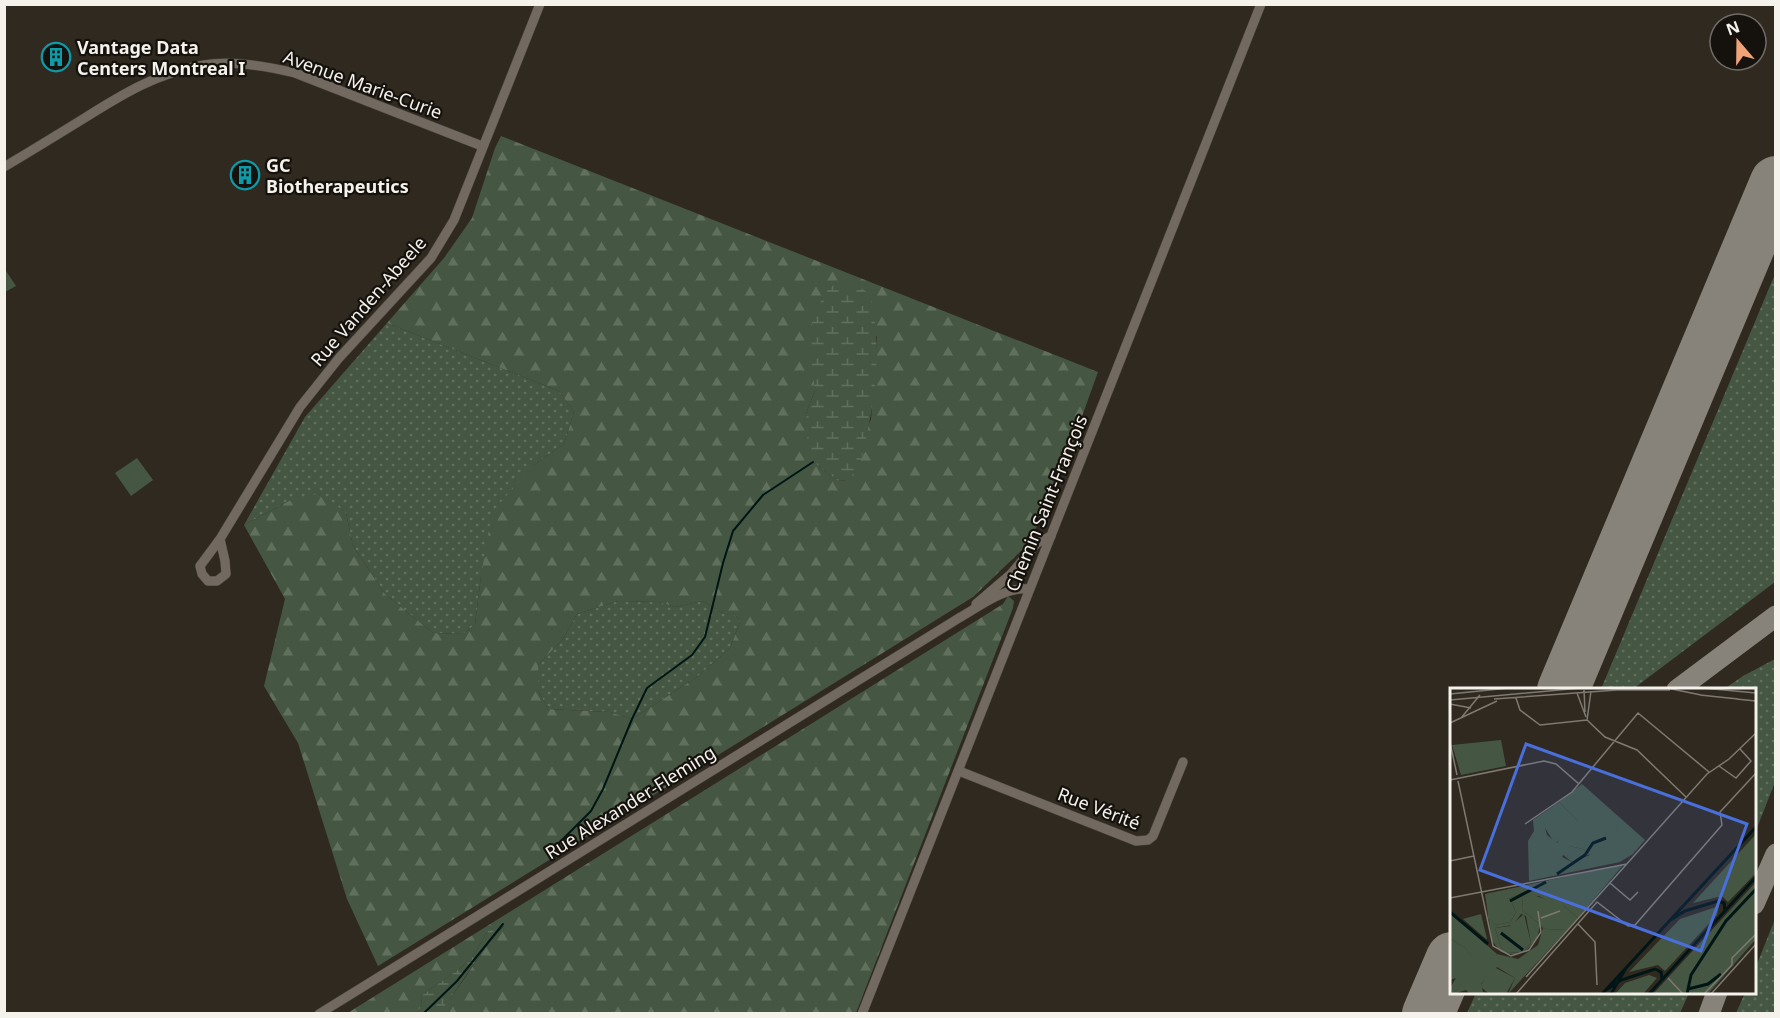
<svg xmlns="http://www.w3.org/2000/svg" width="1780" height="1018" font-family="'Noto Sans',sans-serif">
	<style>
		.grass { fill: url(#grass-dots) }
		.forest { fill: url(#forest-firs); fill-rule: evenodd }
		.wetland { fill: url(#wetland-marsh) }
		.pitch { fill: #455742 }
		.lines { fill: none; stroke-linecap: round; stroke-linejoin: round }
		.stream { stroke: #001515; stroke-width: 2 }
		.taxiway { stroke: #87827a; stroke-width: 21 }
		.runway { stroke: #87827a; stroke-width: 52 }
		.minor-casing { stroke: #4c473f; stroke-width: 10 }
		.minor { stroke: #726a60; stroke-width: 9 }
		.labels { text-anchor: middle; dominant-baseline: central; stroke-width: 4.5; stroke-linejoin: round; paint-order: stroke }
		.poi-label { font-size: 18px; font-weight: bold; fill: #f5f1eb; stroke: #15120e; text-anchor: start }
		.street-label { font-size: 18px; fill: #f5f1eb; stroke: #15120e }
		.inset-river { fill: none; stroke: #001515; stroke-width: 3 }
		.inset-road { fill: none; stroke: #7e7971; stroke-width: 1.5 }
		.view { fill: #486fdc; fill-opacity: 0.15; stroke: #486fdc; stroke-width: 3 }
		.inset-edge { fill: none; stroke: #f5f1eb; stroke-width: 3 }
	</style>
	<defs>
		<pattern id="grass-dots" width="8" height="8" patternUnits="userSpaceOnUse" patternTransform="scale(1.5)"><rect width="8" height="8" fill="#455742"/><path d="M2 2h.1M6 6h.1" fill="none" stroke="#60705d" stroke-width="1.8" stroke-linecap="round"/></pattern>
		<pattern id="forest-firs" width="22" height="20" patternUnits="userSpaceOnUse" patternTransform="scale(1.5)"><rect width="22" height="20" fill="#455742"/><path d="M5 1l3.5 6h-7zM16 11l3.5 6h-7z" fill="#60705d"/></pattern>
		<pattern id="wetland-marsh" width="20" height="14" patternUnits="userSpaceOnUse" patternTransform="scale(1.5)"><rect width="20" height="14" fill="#455742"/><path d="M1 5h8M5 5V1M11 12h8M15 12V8" fill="none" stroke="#60705d"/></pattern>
	</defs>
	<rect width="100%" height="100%" fill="#2f2920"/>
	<g class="grass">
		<path d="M1775,274V582L1633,689H1601Z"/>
		<path d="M387,323L559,391L574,412L564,444L534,465L481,576L475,625L463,634L433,633L385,594L353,546L346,513L289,501L244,525L305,417Z"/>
		<path d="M618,601L659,602L675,607L703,601L724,614H733L741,620L730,648L697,677L632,719L610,712L548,709L538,690V665L563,639L577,614Z"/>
		<path d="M1775,659V782L1755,833L1754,690L1724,689L1743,676Z"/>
		<path d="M1775,919V1013H1736L1745,993L1754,992L1755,969Z"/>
		<path d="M1476,993V992L1689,993L1680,1013H1467Z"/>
	</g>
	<g class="forest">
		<path d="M501,136L1098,372L1050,505L1023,549L973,597L378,966L347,899L298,743L264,686L285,599L244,525L289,501L321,493L346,513L353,546L385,594L433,633L463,634L475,625L481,576L492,512L534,465L564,444L574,412L559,391L387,323L444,258L472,218L495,148ZM877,336L871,419L847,480L838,481L813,462L806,414L815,390ZM618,601L659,602L675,607L703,601L724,614H733L741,620L730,648L697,677L632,719L610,712L548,709L538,690V665L563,639L577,614Z"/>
		<path d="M1008,596L1014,601L1013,608L856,1013H437C463,987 478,952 504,926L488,931L470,961L421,996L422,1006L416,1013L346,1014L1003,604Z"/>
	</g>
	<g class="wetland">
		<path d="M852,282L870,294C882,340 876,398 865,443C863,450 862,460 859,466C857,471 851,476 847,480L838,481L813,462L808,453L806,414L815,390L811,356L812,317L828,289L837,283Z"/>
		<path d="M500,923L504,925C481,950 463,982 442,1009L437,1013H416L422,1006L421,996L470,961L488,931Z"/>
	</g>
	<g class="pitch">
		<path d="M4,268L16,286L5,292H4Z"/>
		<path d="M137,458L153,480L131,496L115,473Z"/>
	</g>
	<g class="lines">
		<g class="stream">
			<path d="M559,843L591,811L603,789L632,719L647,688L692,655L705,637L723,563L733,531L763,495L813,462"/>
			<path d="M423,1014L457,981L503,924"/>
		</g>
		<g class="taxiway">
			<path d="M1677,690L1776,616"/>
			<path d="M1754,904L1776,854"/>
			<path d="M1709,1014L1717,992"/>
		</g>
		<g class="runway">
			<path d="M1563,690L1776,182"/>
			<path d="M1428,1014L1452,958"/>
		</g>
		<g class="minor-casing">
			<g id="minor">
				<path d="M4,167C31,151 57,135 83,119C121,95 158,72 204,65C233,60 266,66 295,73L482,146"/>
				<path d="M220,539L225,561L226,574L217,581H208L202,574L200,566L220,539L300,407L339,358L431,258L454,220L540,4"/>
				<path d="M976,604L1011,574L1037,543L1051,536"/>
				<path d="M959,771L1136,841L1148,840L1153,836L1183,762"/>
				<path d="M319,1014L959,618C979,607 1005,586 1029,589"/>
				<path d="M862,1014L1261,4"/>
			</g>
		</g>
		<use href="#minor" class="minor"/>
	</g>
	<defs>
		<g id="building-ring" transform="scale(1.5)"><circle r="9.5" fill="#15120e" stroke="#0f9aa8" stroke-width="1.5"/><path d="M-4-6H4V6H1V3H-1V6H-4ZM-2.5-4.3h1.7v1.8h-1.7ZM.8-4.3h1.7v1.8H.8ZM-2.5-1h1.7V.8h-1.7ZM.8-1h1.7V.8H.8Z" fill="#0f9aa8"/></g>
	</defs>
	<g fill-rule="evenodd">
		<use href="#building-ring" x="56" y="57"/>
		<use href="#building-ring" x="245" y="175"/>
	</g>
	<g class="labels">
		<g class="poi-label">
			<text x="77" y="47">Vantage Data<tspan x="77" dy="21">Centers Montreal I</tspan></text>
			<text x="266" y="165">GC<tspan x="266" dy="21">Biotherapeutics</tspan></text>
		</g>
		<g class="street-label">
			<text transform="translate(363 84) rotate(20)">Avenue Marie-Curie</text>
			<text transform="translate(368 301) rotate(-49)">Rue Vanden-Abeele</text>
			<text transform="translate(1046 503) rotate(-68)">Chemin Saint-François</text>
			<text transform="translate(630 802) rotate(-32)">Rue Alexander-Fleming</text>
			<text transform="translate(1099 808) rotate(21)">Rue Vérité</text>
		</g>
	</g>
	<g transform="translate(1450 688)">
		<rect width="306" height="306" fill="#2f2920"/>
		<path d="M51,52L56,78L11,87L2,57ZM109,114L128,133L105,156L95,140L83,132ZM306,146V185L278,214L272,208L243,215ZM120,158L136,162L140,166L122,174L112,166ZM306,194V251L258,306H203ZM81,206L114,218L128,230L118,241L97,242L72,222L73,209ZM269,218L267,227L215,283L208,277L179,284L230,231ZM199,287L207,290L193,306H165L175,295Z" fill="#455742"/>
		<path d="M132,96L195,152L183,166L170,174L79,193L78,153L84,143L83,132H93L97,147L107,155L114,142L128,133L109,114ZM120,158L136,162L140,167L122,174L112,169ZM174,176L128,230L114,218L104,217L89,208L73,209L72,222L97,242L118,241L58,306L65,290L47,279L31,296L33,304L39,306H20L16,302L3,306L27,276L15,260L0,250V225L47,266L68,271L88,257L93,240L90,238L87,250L76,263L65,267L51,264L42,253L35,206ZM95,194L61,212L66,225L60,234L45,237L38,230L39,208L59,211ZM71,226L76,228L81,255L73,264L59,265L51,259L45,240L63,237ZM31,226L37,251H36L13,231Z" fill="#455742" fill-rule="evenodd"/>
		<path d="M169,130L167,142L158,154L156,149L162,132ZM97,194L61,212L66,225L60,234L45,237L38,231L37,209L44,206L59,211ZM74,226L81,255L73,264L58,265L51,259L45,240L60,238ZM0,250L15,260L28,276L3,306L0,300L6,290L0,292ZM44,279L65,290L56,306H39L30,298Z" fill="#455742"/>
		<path class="inset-river" d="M107,186L135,167L143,155L156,150M60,213L96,194M0,224L38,256M219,233L235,223L268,213L274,215L275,222M51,245L73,262M238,301L258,296L271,286M156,302L171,292L205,281L211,284L212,291M152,306L306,139M161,306L176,280M199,306L306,189M237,306L241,287L276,233L306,201"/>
		<path class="inset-road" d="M217,0L251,7M253,0L306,5M134,2L135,24M127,5L136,29M0,6L59,0M250,7L288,11M66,10L70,22L90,37L137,32M44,11L167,2H220M286,11L306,13M0,12L131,0M0,16L21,20M11,30L30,7M137,32L155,49L187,62L236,109M137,32L141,3M0,35L47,13M0,54L7,87M269,78L286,90L301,73L290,61M0,92L94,73L106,76L129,96M8,93L43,258L61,268L79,262L91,244L88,223M75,136L122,104L188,25L259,84M0,173L24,168M160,195L180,212L188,204M0,210L177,176M91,230L110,223M128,236L145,254L147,297M76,289L257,86L279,71L306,45M218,290L233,306M66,306L147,214L178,238L185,237L272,137L270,124L306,85M254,306L282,277V270L306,246M261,306L306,256"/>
		<path class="view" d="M76,56L297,136L251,263L30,182Z"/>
		<rect width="306" height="306" class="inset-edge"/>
	</g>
	<rect width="1780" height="1018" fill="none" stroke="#f5f1eb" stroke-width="12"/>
	<g transform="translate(1738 42) rotate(340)"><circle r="28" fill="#15120e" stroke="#6f6b66" stroke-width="1.5"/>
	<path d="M0-4.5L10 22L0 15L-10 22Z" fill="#efa377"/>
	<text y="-9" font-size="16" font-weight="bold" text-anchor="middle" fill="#f5f1eb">N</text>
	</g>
</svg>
